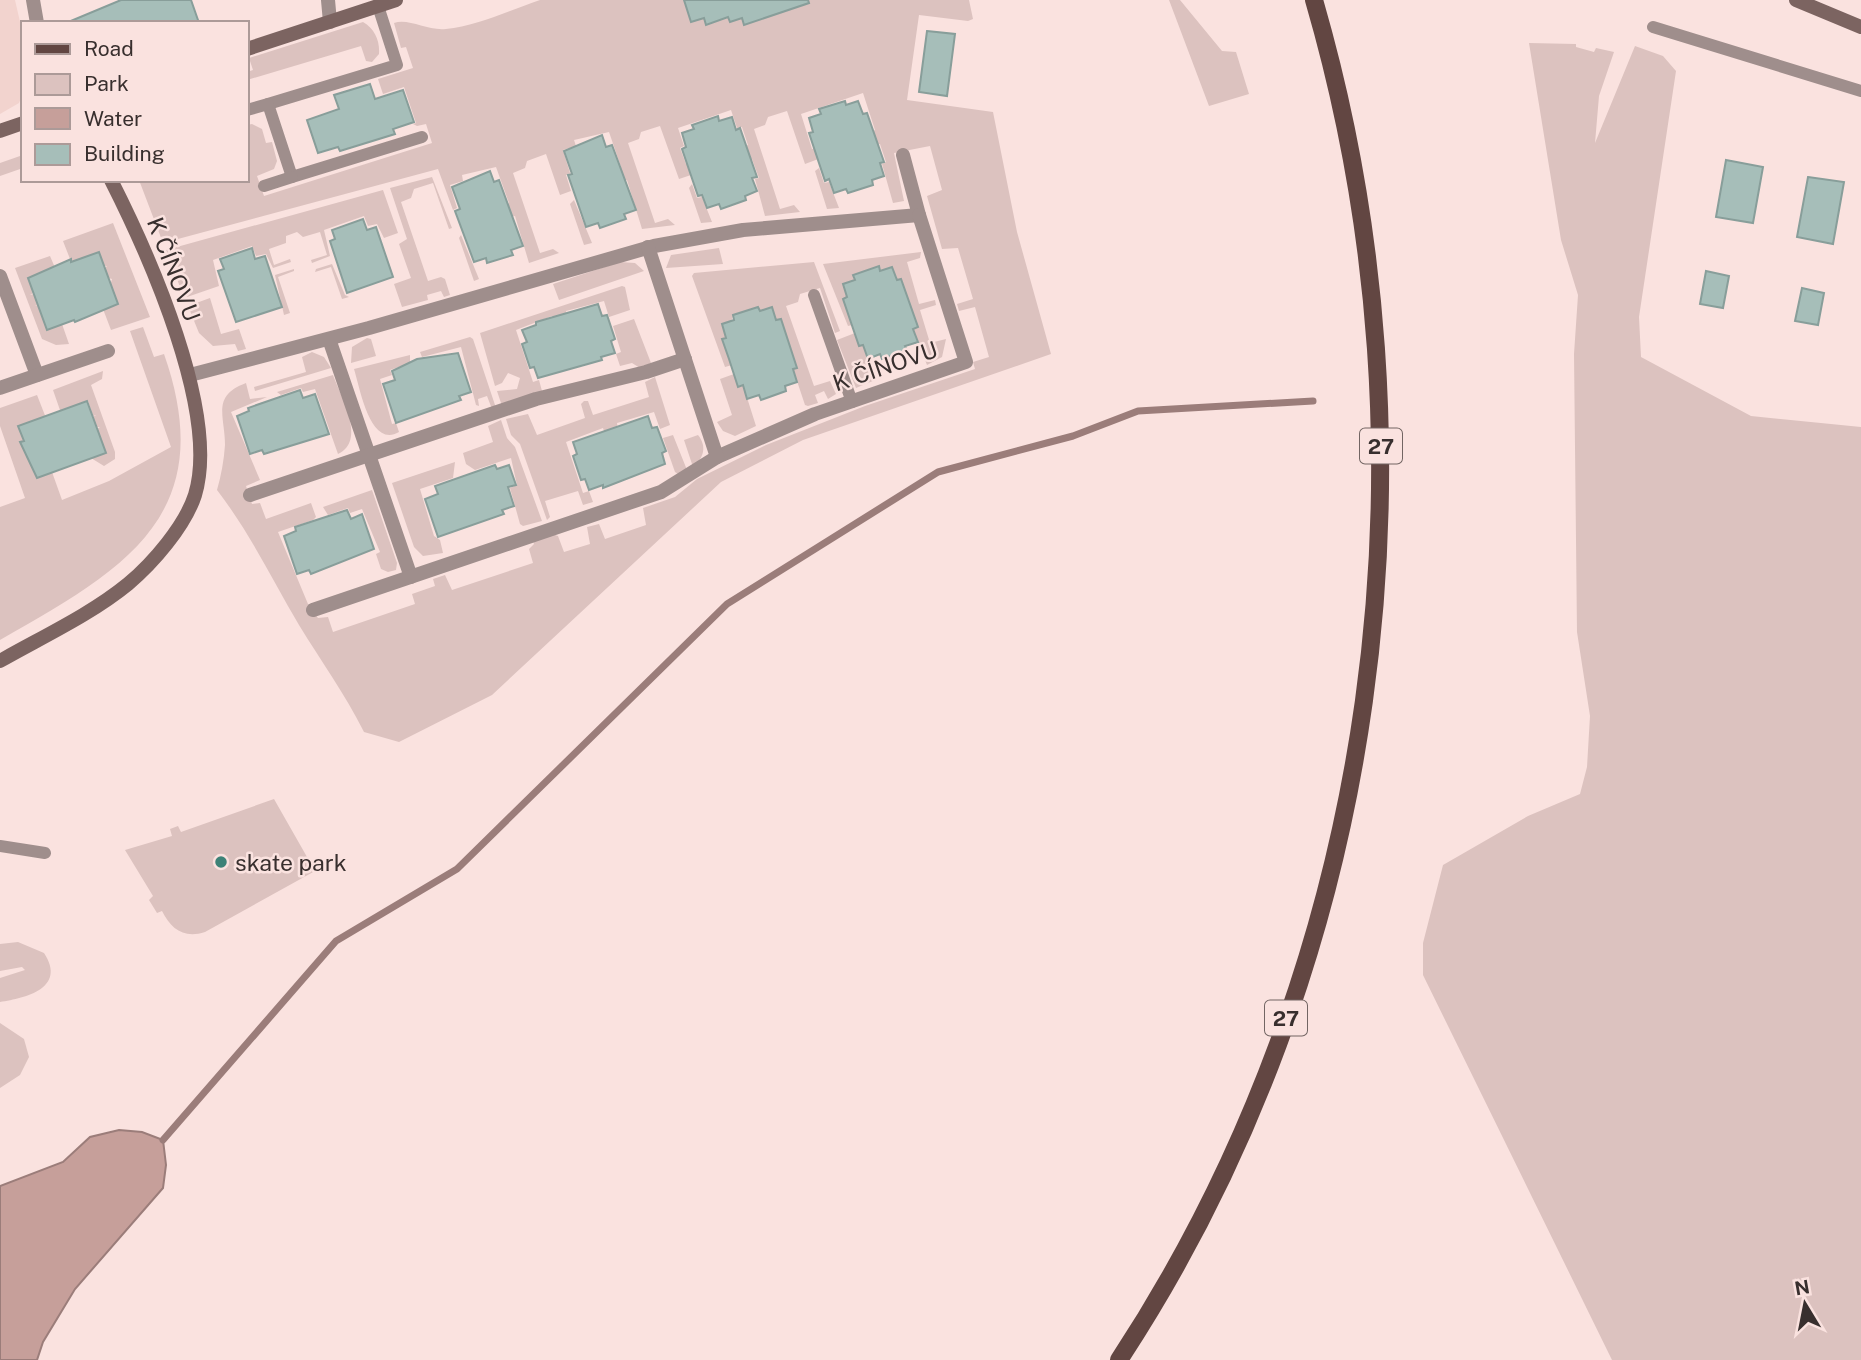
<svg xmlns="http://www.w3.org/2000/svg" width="1861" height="1360" font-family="'Public Sans',sans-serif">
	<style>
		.built { fill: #f2d3ce }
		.green { fill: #dcc2bf }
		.water { fill: #c69f9a; stroke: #9b7d7a; stroke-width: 2 }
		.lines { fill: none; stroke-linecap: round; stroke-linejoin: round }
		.stream { stroke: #9b7d7a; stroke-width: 7 }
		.building { fill: #a6beb9; stroke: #889e9a; stroke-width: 2 }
		.lane { stroke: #9f8e8c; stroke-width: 12 }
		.street { stroke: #9f8e8c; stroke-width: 14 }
		.secondary { stroke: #7c6461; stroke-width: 14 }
		.primary { stroke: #624642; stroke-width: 18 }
		.poi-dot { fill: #3d8277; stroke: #fae2df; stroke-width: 2.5 }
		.labels { text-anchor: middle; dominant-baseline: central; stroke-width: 5; stroke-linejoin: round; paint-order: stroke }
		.shield { fill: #fae2df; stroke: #726563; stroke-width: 2 }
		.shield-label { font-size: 21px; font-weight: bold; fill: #382f2e }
		.street-label { font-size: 23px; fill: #382f2e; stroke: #fae2df }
		.poi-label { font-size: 23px; fill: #382f2e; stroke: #fae2df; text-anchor: start }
	</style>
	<rect width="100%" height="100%" fill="#fae2df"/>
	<path class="built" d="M0,0H15L23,35V93L19,103L0,114Z"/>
	<g class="green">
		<path d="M540,0H969L973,19L968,21L919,15L907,100L993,112L1017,232L1051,354L803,440L721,482L492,695L399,742L364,732C345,694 321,661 299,625C272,579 250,533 217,490C221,476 224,460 225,445C225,416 211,396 246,383L250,399L267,397L231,412L260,480L246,486L252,504L260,503L266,519L311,503L316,517L313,520L278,532L308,604L318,618L328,617L333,632L415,604L412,594L435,586L433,579L445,575L452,590L533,563L529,549L534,544L532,538L549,533L558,536L564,552L590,544L587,527L599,524L605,539L646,525L643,508L675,497L697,479L766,445L865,406L975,369L973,362L989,357L975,307L959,311L957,304L973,299L958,248L942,249L927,196L942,190L930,146L894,153L904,201L893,203L882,164L886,162L880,144L871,146L867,134L875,130L863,93L801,114L812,149L817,148L821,158L805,164L787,111L768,117L765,125L754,129L780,209L794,205L800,212L765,216L755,179L759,178L752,159L744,161L739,149L748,145L742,127L737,128L731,110L678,128L684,146L680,148L686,164L690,162L694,174L679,179L660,126L641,132L639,139L628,143L655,223L668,219L675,225L642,229L627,180L622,182L618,169L621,167L609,132L574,140L576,146L563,150L570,173L566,175L571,191L560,195L546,154L527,161L525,168L513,173L540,253L553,249L559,253L529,263L515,216L509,217L506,205L509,203L496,167L462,175L463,181L450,185L457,208L453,210L438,169L163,243L139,180H247V125L252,124L262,129L266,143L272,142L277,161L274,169L257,176L264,196L432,143L426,124L417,126L413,124L416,123L404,87L383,94L378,79L413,68L406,47L401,48L394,23C409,18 427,31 446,29C477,26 510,10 540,0Z"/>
		<path d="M1169,0H1180L1222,51L1236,52L1249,94L1209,106Z"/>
		<path d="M363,22C375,29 380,41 379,54L372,62L366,61L361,46L247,80V72L253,70L249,58Z"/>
		<path d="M1529,43L1576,44V47L1594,52L1596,48L1614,52L1599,96L1595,143L1635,46L1663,56L1676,71L1639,317L1641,357L1751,416L1861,427V1360H1612L1423,975V943L1443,865L1528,816L1580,794L1587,767L1590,716L1577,632L1574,354L1578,295L1561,240Z"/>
		<path d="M20,156L23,168L0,176V163Z"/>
		<path d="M819,168L824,183L829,182L839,208L827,209L815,171Z"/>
		<path d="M432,177L452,228L449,229L433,183L414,189L411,198L401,202L428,281L441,277L445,279L450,295L444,297L441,291L427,295L428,300L402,307L394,284L411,278L399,244L407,239L390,188Z"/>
		<path d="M692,184L697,198L702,197L712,222L701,223L689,188Z"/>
		<path d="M383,190L398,233L384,238L377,224L368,226L364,216L324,230L330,256L312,263L311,260L327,255L320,232L303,237L297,232L286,236V243L269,249L274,265L290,259L291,262L273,268L266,254L256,256L252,246L213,260L219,286L187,297L183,295L166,250Z"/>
		<path d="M574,200L592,243L584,245L570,204Z"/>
		<path d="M113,223L150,317L111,330L103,309L112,279L108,278L105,268L107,266L72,264L63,241Z"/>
		<path d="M461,235L479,279L474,281L459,238Z"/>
		<path d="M719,248L723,264L666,268L671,255Z"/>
		<path d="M921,252L920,258L907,262L919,304L935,300L936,305L920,310L930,343L946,339L942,357L927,365L913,329L901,279L897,280L892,267L880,271L879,267L853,276L855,280L843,284L847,297L843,299L856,324L848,326L823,264Z"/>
		<path d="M50,256L56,270L28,278L33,293L30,295L34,294L38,304L35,306L38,305L47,330L62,324L69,344L56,345L42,339L15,268Z"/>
		<path d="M620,262L635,263L644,271L559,300L553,284Z"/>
		<path d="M814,262L840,331L835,333L820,288L800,294L798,302L786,306L814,386L830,381L836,394L828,399L824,391L815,395L818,403L808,406L805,405L793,369L797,367L781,319L776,320L772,308L733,315L726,338L722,340L736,364L725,367L692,276L694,273Z"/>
		<path d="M332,264L345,295L349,297L342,299L331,267L315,272L316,269Z"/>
		<path d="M294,269V271L278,277L290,313L284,315L275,275Z"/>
		<path d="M622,286L625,287L630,310L609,317L604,301L566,311L567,318L555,322L552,316L516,330L533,382L539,380L542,391L502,406L497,391L517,389L520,378L508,373L502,383L495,386L480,333Z"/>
		<path d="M210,298L221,334L239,329L246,349L238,351L235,344L213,346L199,333L188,306Z"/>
		<path d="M634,319L651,363L640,368L632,363L620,366L616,354L621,352L613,326Z"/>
		<path d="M143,327L154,357L164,354C221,516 123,570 0,640V507L25,498L0,426V408L37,395L46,418L19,426L24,441L21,442L37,477L52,472L62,500L109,481L171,447L130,331Z"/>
		<path d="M855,333L859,346L863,345L875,380L856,388L837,340Z"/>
		<path d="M470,337L473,339L496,408L492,409L487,396L478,399L479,406L476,405L461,347L422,357L420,352Z"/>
		<path d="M367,338L371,339L376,356L351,363L352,347Z"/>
		<path d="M312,352L324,357L331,368L255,391L254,387L306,372L302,357Z"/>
		<path d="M410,355V363L390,370L392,375L380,379L392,424L396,423L399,432C370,449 360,388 354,369Z"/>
		<path d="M103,371L102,379L91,385L115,452V459L104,466L91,458L106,452L97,429L100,427H97L93,417L96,415L93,416L88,401L61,413L53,390Z"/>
		<path d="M734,374L738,386L743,385L756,426L735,436L723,431L717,422L732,415L720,379Z"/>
		<path d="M333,375C341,397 367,441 338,454L315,389L303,392L301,388L281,395L277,392Z"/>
		<path d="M655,377L670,425L660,429L654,412L617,423L618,430L605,434L603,428L566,442L583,493L589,491L593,502L583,505L578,491L545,501L550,517L547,520L520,444L511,435L506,419L528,414L537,435L585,418L581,404L584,401H588L593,415L649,397L645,382Z"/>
		<path d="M501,420L507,438L515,447L542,521L523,526L520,524L510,488L517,485L511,458L475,470L466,464L463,453L493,442L488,426Z"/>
		<path d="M673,435L687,470L678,474L675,472L663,438Z"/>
		<path d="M698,435C707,446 704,458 693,467L684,440Z"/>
		<path d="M455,462L453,478L420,489L434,536L440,540L443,553L423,556L414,547L392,483Z"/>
		<path d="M372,490L397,563L396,570L388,572L381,569L376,554L380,552L362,509L350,513L348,508L328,515L323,507Z"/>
		<path d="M274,799L315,871L205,932C184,939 171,929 162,911L157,913L149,900L153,896L125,850L172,836L170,829L178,826L181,832Z"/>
		<path d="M18,942L44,953C67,988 26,998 0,1002V978L25,970L22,967L0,971V944Z"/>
		<path d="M0,1023L24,1039L29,1057L20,1075L0,1088Z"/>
	</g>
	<path class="water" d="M119,1130L142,1132L163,1140L166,1165L163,1188L75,1289L43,1342L37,1360H0V1186L63,1162L90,1137Z"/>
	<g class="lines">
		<path class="stream" d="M163,1140L336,941L457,869L727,604L938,472L1073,436L1138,411L1313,401"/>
	</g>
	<g class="building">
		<path d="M121,0H191L199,23H66Z"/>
		<path d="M684,0H808L809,3L744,25L742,18L730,22L728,17L706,25L704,18L691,22Z"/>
		<path d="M927,31L955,34L947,96L919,92Z"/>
		<path d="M370,84L375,99L403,90L414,122L393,129L395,134L340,151L338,147L318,153L307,120L339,109L334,95Z"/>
		<path d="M845,101L846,105L858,101L863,114L867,113L884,162L880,163L884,176L872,180L873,185L848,193L846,189L834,193L829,179L825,181L809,133L813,132L809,118L821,114L819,109Z"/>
		<path d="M718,116L719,121L732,117L736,130L740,128L757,177L752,178L757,191L745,196L746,200L721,209L719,204L707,208L702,195L698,196L682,149L686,147L682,133L694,129L692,125Z"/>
		<path d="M602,135L606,147L612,145L636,210L624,214L626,219L600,228L598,223L586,227L568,175L572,174L564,151Z"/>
		<path d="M1726,160L1763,167L1753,223L1716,217Z"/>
		<path d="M490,171L494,182L499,180L523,246L511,250L513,255L487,263L486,258L474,262L455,211L460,209L452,187Z"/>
		<path d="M1808,177L1844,182L1833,244L1797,237Z"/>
		<path d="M363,219L367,230L376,227L393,277L347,293L330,241L335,239L332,230Z"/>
		<path d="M252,248L255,259L265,256L282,307L236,322L218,271L224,269L220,259Z"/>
		<path d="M99,252L118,304L75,322L74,320L47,330L28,278L71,259V262Z"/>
		<path d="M879,266L880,271L892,267L897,280L901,279L918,327L913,329L918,342L905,346L907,350L882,359L880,354L868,359L863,345L859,346L843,299L847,297L843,284L855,280L853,275Z"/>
		<path d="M1706,271L1729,276L1723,308L1700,304Z"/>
		<path d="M1802,288L1824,293L1818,325L1795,321Z"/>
		<path d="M598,304L602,316L607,315L615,339L611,341L615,353L601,357L602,360L538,378L534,367L530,368L522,344L527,342L522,330L536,325V322Z"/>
		<path d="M758,307L760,311L772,307L776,320L781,319L797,368L793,369L797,382L785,386L786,391L761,400L759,395L747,399L743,385L738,387L729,359L722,339L726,338L722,324L734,320L733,315Z"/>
		<path d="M458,353L471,392L459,396L461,400L396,423L383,384L395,380L392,371L417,359Z"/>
		<path d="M300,390L303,398L315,394L329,434L264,454L262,450L250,454L237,416L249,411L248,408Z"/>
		<path d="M87,401L106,453L37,478L20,442L24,441L18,426Z"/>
		<path d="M648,416L652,428L657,427L666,451L662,453L665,464L603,488V485L589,490L585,479L581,480L573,456L577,454L573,442Z"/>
		<path d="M495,465L497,469L509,465L516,485L508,487L514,506L502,510L504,514L438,537L425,499L438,494L435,486Z"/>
		<path d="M347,510L351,519L362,514L374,549L311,574L309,570L297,574L284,536L296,531L295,527Z"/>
	</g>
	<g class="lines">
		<g class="lane">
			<path d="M378,6L397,65L268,104L292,177L422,137"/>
			<path d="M1653,27L1861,91"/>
			<path d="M247,110L268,104"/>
			<path d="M264,186L292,177"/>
			<path d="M814,295L852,402"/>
			<path d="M0,846L45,853"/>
		</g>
		<g class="street">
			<path d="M33,0L37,23"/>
			<path d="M328,0L330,22"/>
			<path d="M0,276L37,375"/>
			<path d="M329,339L411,577"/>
			<path d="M190,375L369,328L654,246L743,230L919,215L903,155"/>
			<path d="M0,388L108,351"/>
			<path d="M717,457L815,414L966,362L919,215"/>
			<path d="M250,495L536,399L646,372L685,359"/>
			<path d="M313,610L661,492L717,457L648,247"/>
		</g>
		<g class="secondary">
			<path d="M1796,0L1861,27"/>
			<path d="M247,49L396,0"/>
			<path d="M0,131L23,123"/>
			<path d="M0,661C42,637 90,615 128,584C153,563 185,526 195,495C220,413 149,255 111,180"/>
		</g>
		<path class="primary" d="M1119,1360C1380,963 1446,454 1314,0"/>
	</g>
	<circle class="poi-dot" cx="221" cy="862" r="7"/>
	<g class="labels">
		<g class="shield">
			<rect x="1360" y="428.5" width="42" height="35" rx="5"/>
			<rect x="1265" y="1000.5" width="42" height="35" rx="5"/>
		</g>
		<g class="shield-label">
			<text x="1381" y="446">27</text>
			<text x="1286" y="1018">27</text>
		</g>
		<g class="street-label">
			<text transform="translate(174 269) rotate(69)">K ČÍNOVU</text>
			<text transform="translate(885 366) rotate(-19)">K ČÍNOVU</text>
		</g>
		<g class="poi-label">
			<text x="235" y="862">skate park</text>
		</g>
	</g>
	<rect x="21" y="21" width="228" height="161" fill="#fae2df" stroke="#ac9a98" stroke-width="2"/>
	<rect x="35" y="44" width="35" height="10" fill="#624642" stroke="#ac9a98" stroke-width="2"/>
	<text x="84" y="56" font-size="21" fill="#382f2e">Road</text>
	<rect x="35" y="74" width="35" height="21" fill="#dcc2bf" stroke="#ac9a98" stroke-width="2"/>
	<text x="84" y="91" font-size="21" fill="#382f2e">Park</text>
	<rect x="35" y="108" width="35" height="21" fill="#c69f9a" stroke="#ac9a98" stroke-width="2"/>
	<text x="84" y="126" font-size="21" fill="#382f2e">Water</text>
	<rect x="35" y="144" width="35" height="21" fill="#a6beb9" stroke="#ac9a98" stroke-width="2"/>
	<text x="84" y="161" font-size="21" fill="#382f2e">Building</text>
	<g transform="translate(1805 1304) rotate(350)" stroke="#fae2df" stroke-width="5" paint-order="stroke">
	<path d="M0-5L12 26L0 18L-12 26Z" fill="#382f2e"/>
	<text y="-10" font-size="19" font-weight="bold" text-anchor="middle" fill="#382f2e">N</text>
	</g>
</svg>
